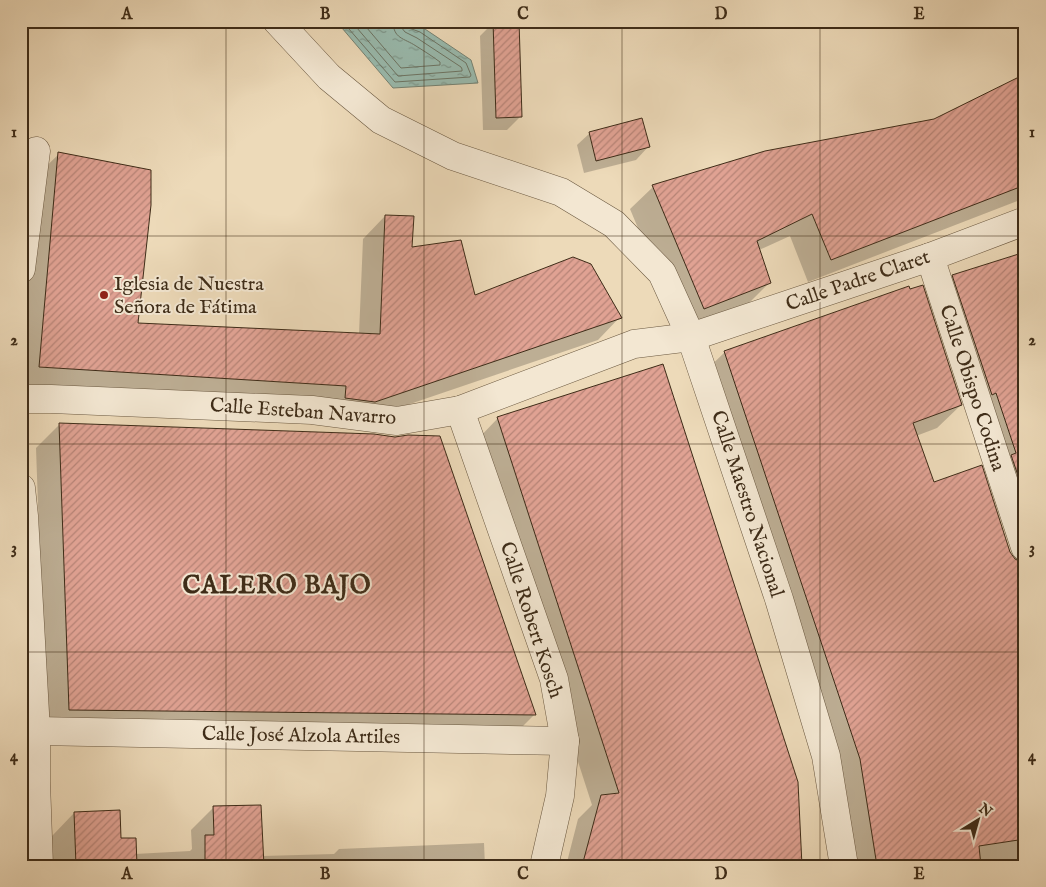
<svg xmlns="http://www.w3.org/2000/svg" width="1046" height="887" font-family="'IM FELL English',serif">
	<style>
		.water { fill: url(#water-ripples); stroke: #758273 }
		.shadow { fill: #0003 }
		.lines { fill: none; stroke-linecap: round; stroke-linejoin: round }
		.shore { stroke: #6c7464; stroke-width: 1 }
		.building { fill: url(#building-hatch); stroke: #3e2c18 }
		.minor-casing { stroke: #6a5840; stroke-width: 29 }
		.tertiary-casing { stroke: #6a5840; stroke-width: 29 }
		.minor { stroke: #f3e7d2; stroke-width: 28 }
		.tertiary { stroke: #f3e7d2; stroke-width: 28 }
		.grid { fill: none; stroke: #3e2c18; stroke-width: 1; stroke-opacity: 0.55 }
		.poi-dot { fill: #8f2418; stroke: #f3e7d2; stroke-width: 2 }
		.labels { text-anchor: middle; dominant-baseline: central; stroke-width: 4; stroke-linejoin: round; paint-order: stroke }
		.street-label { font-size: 20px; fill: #3e2c18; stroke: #f3e7d2 }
		.poi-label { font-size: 20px; fill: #3e2c18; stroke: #f3e7d2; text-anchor: start }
		.district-label { font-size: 25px; font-weight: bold; letter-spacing: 1px; fill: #3e2c18; stroke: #f3e7d2 }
		.neatline { fill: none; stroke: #3e2c18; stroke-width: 2 }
		.grid-label { font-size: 16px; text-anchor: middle; font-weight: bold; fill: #3e2c18 }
	</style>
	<defs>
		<pattern id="water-ripples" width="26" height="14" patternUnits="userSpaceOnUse" patternTransform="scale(1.25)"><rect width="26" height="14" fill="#99bbaf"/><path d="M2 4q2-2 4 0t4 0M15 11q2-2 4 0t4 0" fill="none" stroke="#7e988d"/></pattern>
		<pattern id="building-hatch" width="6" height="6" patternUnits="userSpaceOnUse" patternTransform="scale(1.25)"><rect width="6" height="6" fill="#e0a293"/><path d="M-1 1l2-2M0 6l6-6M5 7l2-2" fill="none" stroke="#b78477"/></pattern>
	</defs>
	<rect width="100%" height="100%" fill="#eddab9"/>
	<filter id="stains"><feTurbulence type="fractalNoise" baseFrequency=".004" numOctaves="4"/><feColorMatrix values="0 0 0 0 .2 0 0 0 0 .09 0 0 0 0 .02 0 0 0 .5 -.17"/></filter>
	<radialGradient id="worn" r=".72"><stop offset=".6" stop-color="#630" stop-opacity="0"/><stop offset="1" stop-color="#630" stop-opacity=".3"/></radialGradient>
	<path class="water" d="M336,21H405L422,27L471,60L478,83L393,88Z"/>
	<g class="shadow">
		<path d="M493,23L520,117L507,130H483L480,36Z"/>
		<path d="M1025,75V198L808,282L790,236L759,250L769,283L747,305L681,331L630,209L653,187L934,120Z"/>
		<path d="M590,133L648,147L636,160L584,173L577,145Z"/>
		<path d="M59,154L137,325L359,334L363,239L385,216L411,248L474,297L620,317L598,340L351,424L21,390V346L36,176Z"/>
		<path d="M1025,253V859L979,866H850L701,375L725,352L961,405L937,428L916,436L933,484L1009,553L1015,560L930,300L953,276Z"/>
		<path d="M498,418L801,866H566L578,819L592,805L475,442Z"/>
		<path d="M60,424L395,438L439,437L534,715L511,738L46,733L36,448Z"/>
		<path d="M214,807L263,856L334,854L339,849L484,843L485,866H53L52,836L74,813L120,839L135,854L190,851L192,849L191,830Z"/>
	</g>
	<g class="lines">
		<g class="shore">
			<path d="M342,21L395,82L470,77L471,75L466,63L420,32L409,28L407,25L406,21"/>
			<path d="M351,21L398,76L462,71V69L461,67L417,38L405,32L401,27L400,21"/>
			<path d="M361,21L401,68L440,65V62C432,56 424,51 416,46C404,38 393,39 393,21"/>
		</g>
	</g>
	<g class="building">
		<path d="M493,21H519L522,117L496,118Z"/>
		<path d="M1025,74V185L831,260L812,214L757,241L771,283L704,309L652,185L765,151L934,119Z"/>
		<path d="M642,118L650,147L596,161L589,132Z"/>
		<path d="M58,152L151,170V205L138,323L380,334L385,215L414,216L412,247L461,240L475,295L573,257L591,264L622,318L375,402L345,398L346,386L39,367Z"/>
		<path d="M1025,252V496L1011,455L1016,453L996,393L992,395L952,275Z"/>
		<path d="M923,285L962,405L913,423L934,482L982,465L1010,552L1015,559L1021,562H1025V839L979,846L981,866H877L860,759L724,351L909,286L910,289Z"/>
		<path d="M663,364L798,782L802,866H582L601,795L619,793L497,417Z"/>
		<path d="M59,423L374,434L395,437L408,435L440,436L536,715L69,710Z"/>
		<path d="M261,805L264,866H205V835H214L213,806Z"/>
		<path d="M120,810L121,838H136L137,866H76L74,812Z"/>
	</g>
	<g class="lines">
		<g class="minor-casing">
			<g id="minor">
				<path d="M930,257L1025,547"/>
				<path d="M21,269L36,151"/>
				<path d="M21,399H51L312,410L397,421L460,410L634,344L691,337L930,257L1025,221"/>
				<path d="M460,410L554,679L565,741L560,796L544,866"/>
				<path d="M21,488L24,516L36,731V782L39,866"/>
				<path d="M36,731L565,741"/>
			</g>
		</g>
		<g class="tertiary-casing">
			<path id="tertiary" d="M277,21L329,77L381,120L453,156L561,192L614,224L662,273L691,337L779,599L826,756L844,866"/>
		</g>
		<use href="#minor" class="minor"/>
		<use href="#tertiary" class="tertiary"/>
	</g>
	<path class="grid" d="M226,21V866M424,21V866M622,21V866M820,21V866M21,236H1025M21,444H1025M21,652H1025"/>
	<circle class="poi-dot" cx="104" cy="295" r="5"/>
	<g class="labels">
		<g class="street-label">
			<text transform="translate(858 281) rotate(-19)">Calle Padre Claret</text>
			<text transform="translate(972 388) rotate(72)">Calle Obispo Codina</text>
			<text transform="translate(303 412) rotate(4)">Calle Esteban Navarro</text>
			<text transform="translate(747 504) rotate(72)">Calle Maestro Nacional</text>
			<text transform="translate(531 620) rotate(72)">Calle Robert Kosch</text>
			<text transform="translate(301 736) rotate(1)">Calle José Alzola Artiles</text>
		</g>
		<g class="poi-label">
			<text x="114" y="284">Iglesia de Nuestra<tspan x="114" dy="23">Señora de Fátima</tspan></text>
		</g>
		<g class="district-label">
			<text x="277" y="586">CALERO BAJO</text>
		</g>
	</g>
	<rect width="1046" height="887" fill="none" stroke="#eddab9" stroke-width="55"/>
	<g transform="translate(978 820) rotate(37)" stroke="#f3e7d2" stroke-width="4" paint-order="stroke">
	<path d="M0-4L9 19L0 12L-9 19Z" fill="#3e2c18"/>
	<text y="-8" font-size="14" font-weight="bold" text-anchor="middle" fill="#3e2c18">N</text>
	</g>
	<rect x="28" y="28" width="990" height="832" class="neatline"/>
	<g class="grid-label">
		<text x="127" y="19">A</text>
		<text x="325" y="19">B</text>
		<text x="523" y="19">C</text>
		<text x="721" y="19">D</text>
		<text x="919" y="19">E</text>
		<text x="14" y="137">1</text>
		<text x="1032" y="137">1</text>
		<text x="14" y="345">2</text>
		<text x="1032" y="345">2</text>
		<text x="14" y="553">3</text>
		<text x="1032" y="553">3</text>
		<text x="14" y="761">4</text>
		<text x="1032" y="761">4</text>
		<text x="127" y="879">A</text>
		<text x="325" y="879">B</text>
		<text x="523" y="879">C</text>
		<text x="721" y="879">D</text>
		<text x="919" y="879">E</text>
	</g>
	<rect width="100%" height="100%" filter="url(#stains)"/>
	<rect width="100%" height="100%" fill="url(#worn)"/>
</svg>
